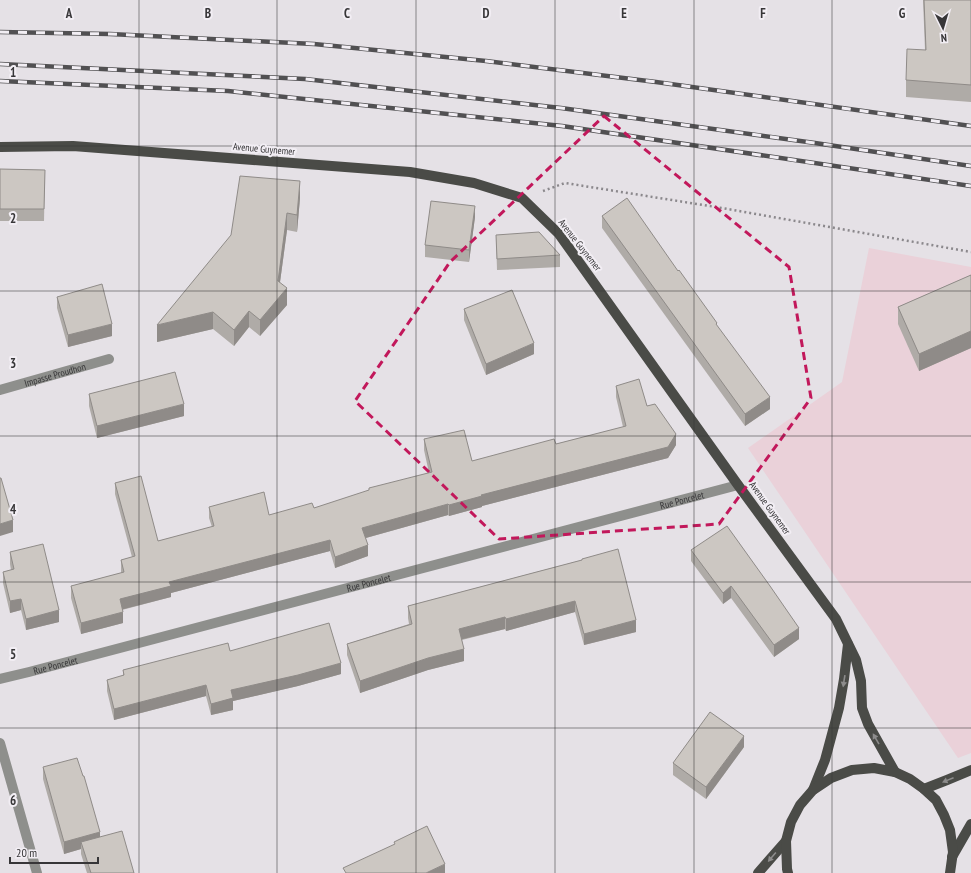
<svg xmlns="http://www.w3.org/2000/svg" width="971" height="873" font-family="'PT Sans Narrow',sans-serif">
	<style>
		.commercial { fill: #ead1d9 }
		.lines { fill: none; stroke-linecap: round; stroke-linejoin: round }
		.path { stroke: #8b888c; stroke-width: 2.5; stroke-dasharray: 2 3; stroke-linecap: butt }
		.minor { stroke: #8e8f8c; stroke-width: 10 }
		.major { stroke: #4a4b47; stroke-width: 10 }
		.rail-casing { stroke: #515052; stroke-width: 4.5 }
		.rail { stroke: #f2eef4; stroke-width: 3; stroke-dasharray: 9; stroke-linecap: butt }
		.wall { fill: #afaba7 }
		.shaded-wall { fill: #8f8b88 }
		.building { fill: #ccc7c2; stroke: #8f8b88 }
		.oneway { fill: #8d8c8c }
		.marked { fill: none; stroke: #c2185b; stroke-width: 3; stroke-dasharray: 8 5; stroke-linejoin: round }
		.grid { fill: none; stroke: #373638; stroke-width: 1; stroke-opacity: 0.55 }
		.labels { text-anchor: middle; dominant-baseline: central; stroke-width: 4; stroke-linejoin: round; paint-order: stroke }
		.street-label { font-size: 10px; fill: #373638; stroke: #f2eef4 }
		.grid-label { font-size: 13px; text-anchor: middle; font-weight: bold; fill: #373638; stroke: #f2eef4; stroke-width: 4; stroke-linejoin: round; paint-order: stroke }
	</style>
	<rect width="100%" height="100%" fill="#e5e1e6"/>
	<path class="commercial" d="M869,248L971,267V753L958,758L748,448L842,382Z"/>
	<g class="lines">
		<path class="path" d="M543,191L565,183L722,208L971,252"/>
		<g class="minor">
			<path id="s1" d="M0,390L109,359"/>
			<path id="s2" d="M0,679L29,672L738,485"/>
			<path d="M0,743L37,873"/>
		</g>
		<g class="major">
			<path d="M0,147L73,146L410,172L474,183L522,198L559,234L738,485L836,619L856,660L861,681L862,708L868,724L895,772"/>
			<path d="M924,789L947,780L971,770"/>
			<path d="M813,790L825,760L839,708L844,679L848,644"/>
			<path d="M952,857L971,824"/>
			<path d="M758,873L786,841"/>
			<path d="M788,873L787,869L786,841L791,822L800,805L813,790L831,778L852,770L874,768L895,772L910,779L924,789L936,800L944,815L950,830L953,852L950,873"/>
		</g>
		<g class="rail-casing">
			<g id="rail">
				<path d="M0,32L110,34L314,44L486,61L656,82L971,126"/>
				<path d="M0,64L305,79L561,108L815,143L971,166"/>
				<path d="M0,81L228,91L562,126L971,186"/>
			</g>
		</g>
		<use href="#rail" class="rail"/>
	</g>
	<g class="wall">
		<path d="M923,0H971V102L906,97V80L925,50Z"/>
		<path d="M0,169L45,170L44,221H0Z"/>
		<path d="M300,198L297,232L287,230L280,282L287,305L260,336L249,327L234,346L213,329L157,342Z"/>
		<path d="M602,216L678,271L717,326L770,409L745,426L602,228Z"/>
		<path d="M475,217L469,262L425,257V245Z"/>
		<path d="M496,235L560,255V267L497,270Z"/>
		<path d="M971,275V348L919,371L898,324V307Z"/>
		<path d="M57,297L112,336L68,347L57,308Z"/>
		<path d="M464,309L534,354L486,375L464,320Z"/>
		<path d="M616,386L647,406L676,445L668,458L482,506V507L449,516L448,515L366,538L368,556L335,568L330,551L171,593V597L122,610L123,623L81,634L71,598V586L121,573V560L132,557L115,494V483L158,541L212,527L209,518V507L269,515L314,508L429,473L424,450V439L472,461L556,444L623,427L616,397Z"/>
		<path d="M89,394L184,416L97,438L89,406Z"/>
		<path d="M691,550L799,639L774,657L731,598L723,604L691,561Z"/>
		<path d="M10,552L59,622L26,630L21,610L10,613L3,583V572L11,570L10,564Z"/>
		<path d="M582,559L636,632L584,645L575,612L506,631L505,629L462,640L464,661L428,670L360,693L347,655V644L409,624L408,618V606L582,560Z"/>
		<path d="M230,651L341,674L298,686L233,701V710L211,715L206,696L114,720L107,691V680L123,676V670Z"/>
		<path d="M744,747L706,799L673,775V763Z"/>
		<path d="M43,767L100,837L134,873H87L81,854V849L64,854L43,779Z"/>
	</g>
	<g class="shaded-wall">
		<path d="M300,181V198L297,232V215Z"/>
		<path d="M475,206V217L469,262V250Z"/>
		<path d="M287,213V230L278,297V281Z"/>
		<path d="M287,288V305L260,336V320Z"/>
		<path d="M249,311V327L234,346V330Z"/>
		<path d="M213,312V329L157,342V325Z"/>
		<path d="M112,324V336L68,347V335Z"/>
		<path d="M971,331V348L919,371V354Z"/>
		<path d="M534,343V354L486,375V364Z"/>
		<path d="M770,397V409L745,426V414Z"/>
		<path d="M184,404V416L97,438V426Z"/>
		<path d="M676,434V445L668,458L482,506V507L449,516V505Z"/>
		<path d="M448,504V515L362,539V528Z"/>
		<path d="M13,520V532L0,536V524Z"/>
		<path d="M330,540V551L171,593V597L120,610V599L169,582Z"/>
		<path d="M368,545V556L335,568V557Z"/>
		<path d="M731,586V598L723,604V593Z"/>
		<path d="M21,599V610L10,613V601Z"/>
		<path d="M575,601V612L506,631V619Z"/>
		<path d="M59,610V622L26,630V619Z"/>
		<path d="M123,612V623L81,634V623Z"/>
		<path d="M505,617V629L459,640V629Z"/>
		<path d="M636,620V632L584,645V634Z"/>
		<path d="M799,628V639L774,657V645Z"/>
		<path d="M464,649V661L428,670L360,693V681L428,658Z"/>
		<path d="M341,663V674L298,686L233,701V710L211,715V704L231,690Z"/>
		<path d="M206,685V696L114,720V709Z"/>
		<path d="M744,736V747L706,799V787Z"/>
		<path d="M100,832V844L81,842V849L64,854V842Z"/>
		<path d="M445,864V873H426Z"/>
	</g>
	<g class="building">
		<path d="M924,0H971V85L906,80L907,49L926,50Z"/>
		<path d="M0,169L45,170L44,209H0Z"/>
		<path d="M240,176L300,181L297,215L287,213L278,281L287,288L260,320L249,311L234,330L213,312L157,325L231,235Z"/>
		<path d="M627,198L678,271L679,270L717,323L716,324L770,397L745,414L602,216Z"/>
		<path d="M431,201L475,206L469,250L425,245Z"/>
		<path d="M539,232L560,255L497,259L496,235Z"/>
		<path d="M971,275V331L919,354L898,307Z"/>
		<path d="M102,284L112,324L68,335L57,297Z"/>
		<path d="M512,290L534,343L486,364L464,309Z"/>
		<path d="M175,372L184,404L97,426L89,394Z"/>
		<path d="M639,379L647,406L655,404L676,434L668,447L481,495L482,496L449,505L448,504L362,528L368,545L335,557L330,540L169,582L171,586L120,599L123,612L81,623L71,586L124,572L121,560L135,556L115,483L141,476L158,541L214,526L209,507L264,492L269,515L312,503L314,508L369,490V488L432,472L424,439L464,430L472,461L554,439L556,444L626,426L616,386Z"/>
		<path d="M0,478H1L13,520L0,524Z"/>
		<path d="M727,526L770,586L799,628L774,645L731,586L723,593L691,550Z"/>
		<path d="M43,544L59,610L26,619L21,599L10,601L3,572L14,569L10,552Z"/>
		<path d="M618,549L636,620L584,634L575,601L506,619L505,617L459,629L464,649L428,658L360,681L347,644L412,624L408,606L582,560V559Z"/>
		<path d="M329,623L341,663L298,675L231,690L233,698L211,704L206,685L114,709L107,680L124,675L123,670L228,643L230,651Z"/>
		<path d="M710,712L744,736L706,787L673,763Z"/>
		<path d="M77,758L83,776H84L100,832L64,842L43,767Z"/>
		<path d="M427,826L445,864L426,873H346L343,868L395,844L394,842Z"/>
		<path d="M122,831L134,873H91L81,842Z"/>
	</g>
	<defs><path id="oneway-solid" d="M-6-.8H1V-3.2L6.5 0L1 3.2V.8H-6Z"/></defs>
	<g class="oneway">
		<use href="#oneway-solid" transform="translate(844 681) rotate(99)"/>
		<use href="#oneway-solid" transform="translate(876 739) rotate(-120)"/>
		<use href="#oneway-solid" transform="translate(948 780) rotate(158)"/>
		<use href="#oneway-solid" transform="translate(772 857) rotate(130)"/>
	</g>
	<path class="marked" d="M604,116L789,267L811,398L719,524L499,539L355,401L450,262Z"/>
	<path class="grid" d="M139,0V873M277,0V873M416,0V873M555,0V873M694,0V873M832,0V873M0,146H971M0,291H971M0,436H971M0,582H971M0,728H971"/>
	<g class="labels">
		<g class="street-label">
			<text transform="translate(264 149) rotate(5)">Avenue Guynemer</text>
			<text transform="translate(580 245) rotate(52)">Avenue Guynemer</text>
			<text stroke="none"><textPath href="#s1" startOffset="57">Impasse Proudhon</textPath></text>
			<text stroke="none"><textPath href="#s2" startOffset="705">Rue Poncelet</textPath></text>
			<text transform="translate(770 508) rotate(54)">Avenue Guynemer</text>
			<text stroke="none"><textPath href="#s2" startOffset="381">Rue Poncelet</textPath></text>
			<text stroke="none"><textPath href="#s2" startOffset="57">Rue Poncelet</textPath></text>
		</g>
	</g>
	<g class="grid-label">
		<text x="69" y="18">A</text>
		<text x="208" y="18">B</text>
		<text x="347" y="18">C</text>
		<text x="486" y="18">D</text>
		<text x="624" y="18">E</text>
		<text x="763" y="18">F</text>
		<text x="902" y="18">G</text>
		<text x="13" y="77">1</text>
		<text x="13" y="223">2</text>
		<text x="13" y="368">3</text>
		<text x="13" y="514">4</text>
		<text x="13" y="659">5</text>
		<text x="13" y="805">6</text>
	</g>
	<g transform="translate(943 28) rotate(175)" stroke="#f2eef4" stroke-width="3" paint-order="stroke">
	<path d="M0-3L7 15L0 10L-7 15Z" fill="#373638"/>
	<text y="-6" font-size="11" font-weight="bold" text-anchor="middle" fill="#373638">N</text>
	</g>
	<path d="M10 857v6h88v-6" fill="none" stroke="#373638" stroke-width="2"/>
	<text x="16" y="857" font-size="12" fill="#373638" stroke="#f2eef4" stroke-width="3" paint-order="stroke">20 m</text>
</svg>
